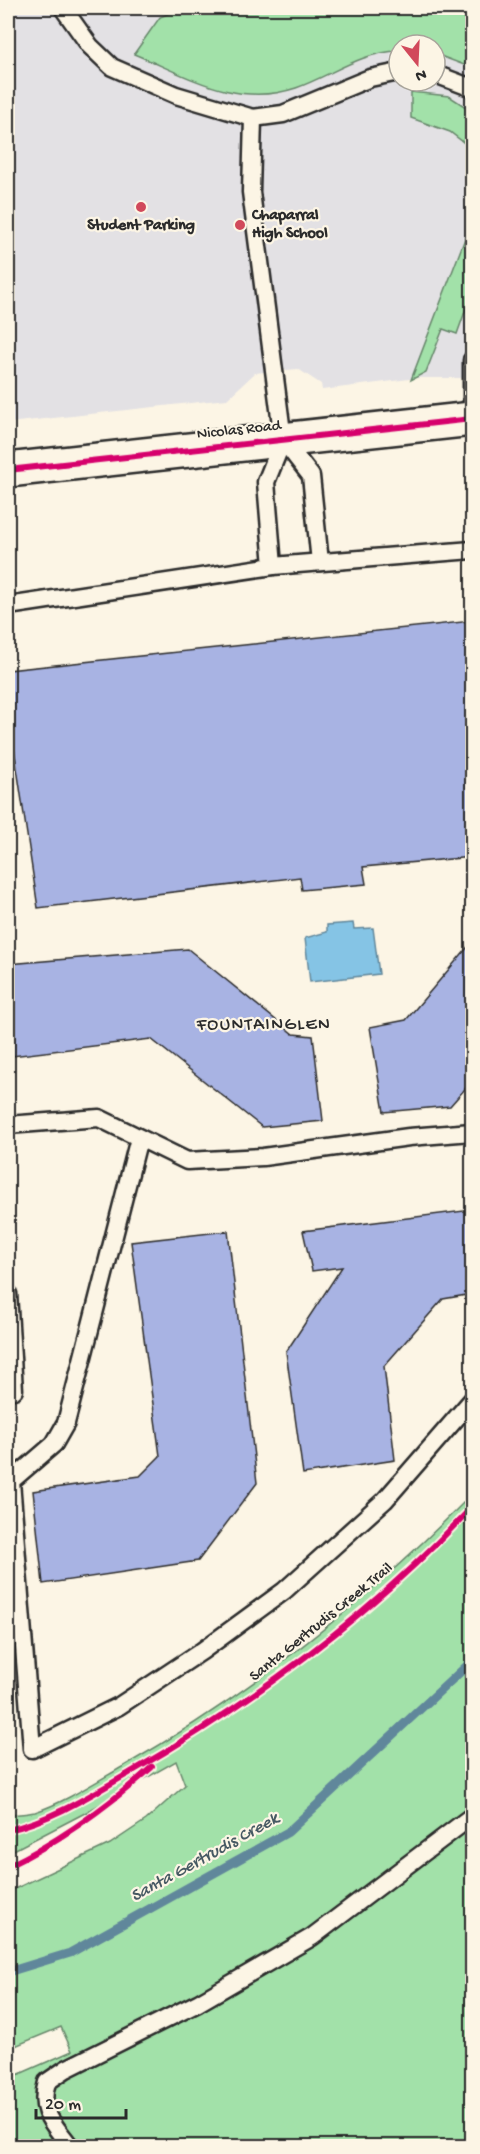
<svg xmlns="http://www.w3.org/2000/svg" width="480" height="2154" font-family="'Gochi Hand',sans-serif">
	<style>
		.built { fill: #e3e1e4; fill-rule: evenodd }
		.green { fill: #a2e1a9; stroke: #66866a; stroke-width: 1.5 }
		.water { fill: #85c4e5; stroke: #61879b; stroke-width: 1.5 }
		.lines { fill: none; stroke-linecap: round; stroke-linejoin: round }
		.stream { stroke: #61879b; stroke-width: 9 }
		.building { fill: #a8b3e3; stroke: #2b2b2b; stroke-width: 1.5 }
		.lane-casing { stroke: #2b2b2b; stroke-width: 21 }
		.street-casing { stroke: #2b2b2b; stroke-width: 38 }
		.lane { stroke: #fcf5e5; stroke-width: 16 }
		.street { stroke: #fcf5e5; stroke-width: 33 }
		.cycleway-casing { stroke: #fcf5e5; stroke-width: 10 }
		.cycleway { stroke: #d6006c; stroke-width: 6 }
		.poi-dot { fill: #d1495b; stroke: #fcf5e5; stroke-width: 2 }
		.labels { text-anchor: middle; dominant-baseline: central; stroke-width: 4.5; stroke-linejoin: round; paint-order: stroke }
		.poi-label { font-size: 16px; font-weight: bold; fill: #2b2b2b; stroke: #fcf5e5; text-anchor: start }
		.street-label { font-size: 16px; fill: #2b2b2b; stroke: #fcf5e5 }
		.neighbourhood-label { font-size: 18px; letter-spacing: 1.5px; fill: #2b2b2b; stroke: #fcf5e5 }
		.water-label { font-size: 18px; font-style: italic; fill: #465963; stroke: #fcf5e5 }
	</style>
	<rect width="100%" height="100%" fill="#fcf5e5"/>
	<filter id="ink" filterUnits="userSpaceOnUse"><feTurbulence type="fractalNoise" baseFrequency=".0167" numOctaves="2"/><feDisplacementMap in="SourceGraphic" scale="12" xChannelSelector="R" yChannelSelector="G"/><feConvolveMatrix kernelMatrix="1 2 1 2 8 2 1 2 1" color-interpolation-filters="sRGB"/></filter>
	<g filter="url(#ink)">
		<path class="built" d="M8,8H472V378H417L322,390L321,384L298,369L274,371L255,373L227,399L8,423ZM399,45H435V81H399Z"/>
		<g class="green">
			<path d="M182,8H385L399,14L414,8H472V68L435,54V45H399V51C361,52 330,76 296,88C236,108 188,76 134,54L160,17Z"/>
			<path d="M411,92L449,96L472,111V149L450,132L411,118Z"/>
			<path d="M472,220V292L457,334L443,329L426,372L411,380Z"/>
			<path d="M472,1494V2146H8V2079L72,2051L61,2027L8,2049V1892L110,1844L146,1820L185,1785L176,1761L83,1814L8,1853V1815C16,1814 26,1814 35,1812C62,1804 99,1780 124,1766C252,1693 369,1599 472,1494Z"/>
		</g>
		<path class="water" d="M353,923L354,929L373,928L379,974L310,982L305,938L327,932V925Z"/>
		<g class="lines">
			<path class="stream" d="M8,1972L70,1953L288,1832L472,1661"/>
		</g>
		<g class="building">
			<path d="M472,621V857L363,867L366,884L302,890L300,877L38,908L8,708V670Z"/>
			<path d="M472,942V1081L450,1106L384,1112L370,1027L406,1020Z"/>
			<path d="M188,949L293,1034L313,1036L323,1121L262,1127L151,1039L12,1056L8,1009V964Z"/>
			<path d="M472,1210V1294L443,1299L384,1366L395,1460L303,1474L286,1352L342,1267L312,1271L303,1231Z"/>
			<path d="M228,1231L257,1483L198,1561L43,1584L33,1491L140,1476L160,1456L131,1242Z"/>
		</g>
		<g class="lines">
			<g class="lane-casing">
				<g id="lane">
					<path d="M63,8L90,46L112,67L176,95L253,118L283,114L370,78L399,72"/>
					<path d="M435,74L472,88"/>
					<path d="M253,118L251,192L283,440L266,482L273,566"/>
					<path d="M472,360V419"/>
					<path d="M283,440L311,476L320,562"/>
					<path d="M8,606L273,566L472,550"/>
					<path d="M8,1125L99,1118L187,1161L263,1157L409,1137L472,1132"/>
					<path d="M139,1138L66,1423L54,1444L11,1481L32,1749L119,1706L202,1651L284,1591L385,1500L472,1400"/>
					<path d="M8,1293L14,1390L8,1391"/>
					<path d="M70,2146C53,2123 38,2112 47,2082L66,2069L198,2003L312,1937L472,1816"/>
				</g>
			</g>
			<g class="street-casing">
				<path id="street" d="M8,470L472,419"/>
			</g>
			<use href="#lane" class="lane"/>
			<use href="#street" class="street"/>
			<g class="cycleway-casing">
				<g id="cycleway">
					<path d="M8,470L472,419"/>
					<path d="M8,1830C52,1820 91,1795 131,1772C256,1700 374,1612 472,1507"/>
					<path d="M8,1866C61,1841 108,1806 152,1767"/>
				</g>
			</g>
			<use href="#cycleway" class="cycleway"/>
		</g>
	</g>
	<g class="poi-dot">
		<circle cx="141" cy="207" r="6"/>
		<circle cx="240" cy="225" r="6"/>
	</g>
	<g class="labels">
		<g class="poi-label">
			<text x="252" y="216">Chaparral<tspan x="252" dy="18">High School</tspan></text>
			<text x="141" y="226" text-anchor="middle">Student Parking</text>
		</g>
		<g class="street-label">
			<text transform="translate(239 431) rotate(-6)">Nicolas Road</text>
			<text transform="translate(322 1623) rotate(-39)">Santa Gertrudis Creek Trail</text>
		</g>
		<g class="neighbourhood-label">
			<text x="264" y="1025">FOUNTAINGLEN</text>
		</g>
		<g class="water-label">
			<text transform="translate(205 1858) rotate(-29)">Santa Gertrudis Creek</text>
		</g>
	</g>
	<rect width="480" height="2154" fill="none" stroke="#fcf5e5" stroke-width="30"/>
	<rect x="15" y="15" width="450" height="2124" fill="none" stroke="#2b2b2b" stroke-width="2" filter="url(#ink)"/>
	<g transform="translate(417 63) rotate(162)"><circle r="28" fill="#fcf5e5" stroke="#a8a49b" stroke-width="1.5"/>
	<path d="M0-4.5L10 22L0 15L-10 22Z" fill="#d1495b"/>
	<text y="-9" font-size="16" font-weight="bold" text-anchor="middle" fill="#2b2b2b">N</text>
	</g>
	<path d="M36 2109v9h90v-9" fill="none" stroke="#2b2b2b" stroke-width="3"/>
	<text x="45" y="2109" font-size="18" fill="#2b2b2b" stroke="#fcf5e5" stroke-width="4.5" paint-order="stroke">20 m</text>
</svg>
